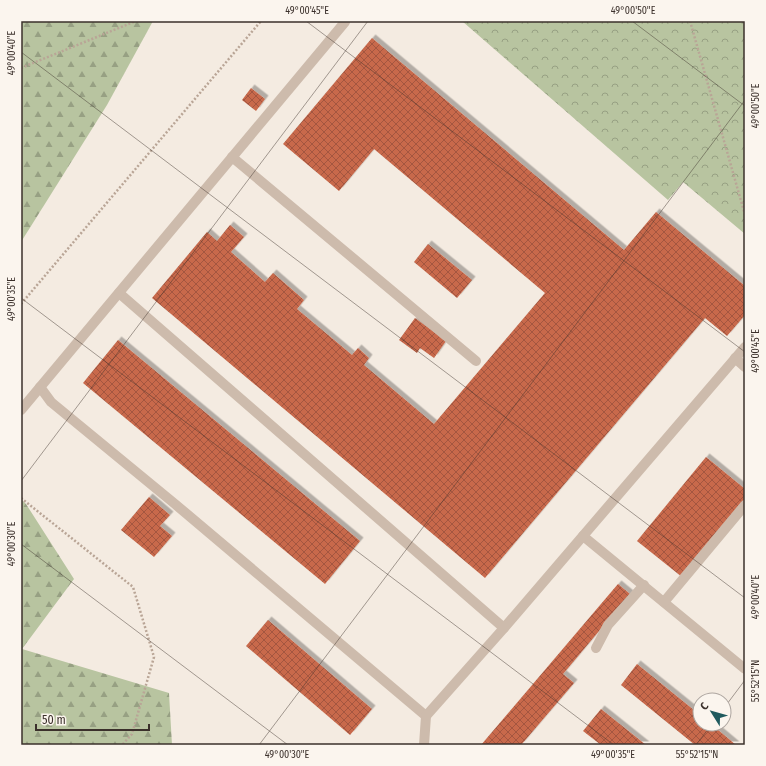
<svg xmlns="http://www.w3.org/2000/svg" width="766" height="766" font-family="'Fira Sans Condensed',sans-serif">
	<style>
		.forest { fill: url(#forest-firs) }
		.park { fill: url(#park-crowns) }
		.building { fill: url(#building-cross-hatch); filter: url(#shadow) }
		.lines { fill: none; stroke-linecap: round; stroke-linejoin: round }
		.path { stroke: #b9a596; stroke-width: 2.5; stroke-dasharray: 2 2; stroke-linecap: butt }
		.minor { stroke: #cdbbac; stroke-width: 10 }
		.ticks { fill: none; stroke: #3b302b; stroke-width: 1; stroke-opacity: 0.45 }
		.neatline { fill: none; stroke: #3b302b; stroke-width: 1.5 }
		.ticks-label { font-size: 10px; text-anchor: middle; fill: #3b302b }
	</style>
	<defs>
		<pattern id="forest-firs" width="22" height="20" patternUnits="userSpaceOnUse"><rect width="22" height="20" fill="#b8c4a0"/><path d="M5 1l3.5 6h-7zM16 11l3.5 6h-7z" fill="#97a083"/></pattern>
		<pattern id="park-crowns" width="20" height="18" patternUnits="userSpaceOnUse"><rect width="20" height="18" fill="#b8c4a0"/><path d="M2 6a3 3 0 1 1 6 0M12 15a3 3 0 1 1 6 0" fill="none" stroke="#97a083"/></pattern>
		<pattern id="building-cross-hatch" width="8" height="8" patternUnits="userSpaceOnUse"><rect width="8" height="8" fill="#c8694b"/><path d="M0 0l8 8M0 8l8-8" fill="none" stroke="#a4573f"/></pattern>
		<filter id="shadow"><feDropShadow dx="3.5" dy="-3.5" stdDeviation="0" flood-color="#0004"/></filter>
	</defs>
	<rect width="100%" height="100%" fill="#f4ebe1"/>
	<g class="forest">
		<path d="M21,21H153L107,105L21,242Z"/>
		<path d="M21,499L26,504L74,579L22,649L169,693L172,745H21Z"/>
	</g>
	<path class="park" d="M462,21H745V234L683,182L668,200Z"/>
	<g class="building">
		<path d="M372,38L624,250L656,212L745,286V315L727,336L705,318L485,578L152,298L207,232L217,241L230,225L244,237L231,252L265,282L273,273L304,300L297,309L352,355L358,348L369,358L364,365L434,424L545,293L374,149L339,191L283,144Z"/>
		<path d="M251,88L265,99L256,111L242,100Z"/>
		<path d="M428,244L472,280L457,298L414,262Z"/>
		<path d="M415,318L446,341L434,358L420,348L417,353L399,340Z"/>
		<path d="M118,340L360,541L325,584L83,383Z"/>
		<path d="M706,457L745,489V500L682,577L637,541Z"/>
		<path d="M149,497L170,515L160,526L172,536L154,557L121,530Z"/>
		<path d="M618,584L630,594L563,674L574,683L521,745H481Z"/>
		<path d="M268,620L372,709L350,735L246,646Z"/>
		<path d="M637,664L700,715V724H711L736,745H695L621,685Z"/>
		<path d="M601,709L646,745H601L583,731Z"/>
	</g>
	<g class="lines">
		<g class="path">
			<path d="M690,21L745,215"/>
			<path d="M21,68L136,21"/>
			<path d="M21,304L261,21"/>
			<path d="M21,498L133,587L154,657L132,734L122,745"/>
		</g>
		<g class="minor">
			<path d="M232,157L476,361"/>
			<path d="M119,293L504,628"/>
			<path d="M735,358L745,367"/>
			<path d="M40,387L51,402L175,504L426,716L424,745"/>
			<path d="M21,410L345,22"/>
			<path d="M583,536L745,669"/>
			<path d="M664,602L745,505"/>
			<path d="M596,648L608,625L644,585"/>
			<path d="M426,716L504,628L745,347"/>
		</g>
	</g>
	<path class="ticks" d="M306,21L745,352M632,21L745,106M21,52L745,598M21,298L614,745M21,481L368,21M21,544L288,745M724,708L745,680M259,745L745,100M696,745L712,724"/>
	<rect width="766" height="766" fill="none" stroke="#fbf5ee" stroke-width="44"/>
	<g transform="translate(712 712) rotate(307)"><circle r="19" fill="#fbf5ee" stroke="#aea6a0"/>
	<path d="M0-3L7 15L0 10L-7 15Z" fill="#1f5a5e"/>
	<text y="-6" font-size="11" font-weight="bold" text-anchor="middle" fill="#3b302b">С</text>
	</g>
	<path d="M36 724v6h113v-6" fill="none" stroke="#3b302b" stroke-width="2"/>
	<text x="42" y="724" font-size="12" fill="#3b302b" stroke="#fbf5ee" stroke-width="3" paint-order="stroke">50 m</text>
	<rect x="22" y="22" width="722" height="722" class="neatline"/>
	<g class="ticks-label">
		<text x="307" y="14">49°00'45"E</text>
		<text x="633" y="14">49°00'50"E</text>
		<text transform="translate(11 53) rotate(-90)" y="4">49°00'40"E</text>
		<text transform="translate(755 106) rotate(-90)" y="4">49°00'50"E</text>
		<text transform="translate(11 299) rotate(-90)" y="4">49°00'35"E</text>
		<text transform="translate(755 351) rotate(-90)" y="4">49°00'45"E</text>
		<text transform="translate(11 544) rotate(-90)" y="4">49°00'30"E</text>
		<text transform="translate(755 597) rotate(-90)" y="4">49°00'40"E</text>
		<text transform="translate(755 681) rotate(-90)" y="4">55°52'15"N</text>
		<text x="287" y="758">49°00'30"E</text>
		<text x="613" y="758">49°00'35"E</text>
		<text x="697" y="758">55°52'15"N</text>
	</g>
</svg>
